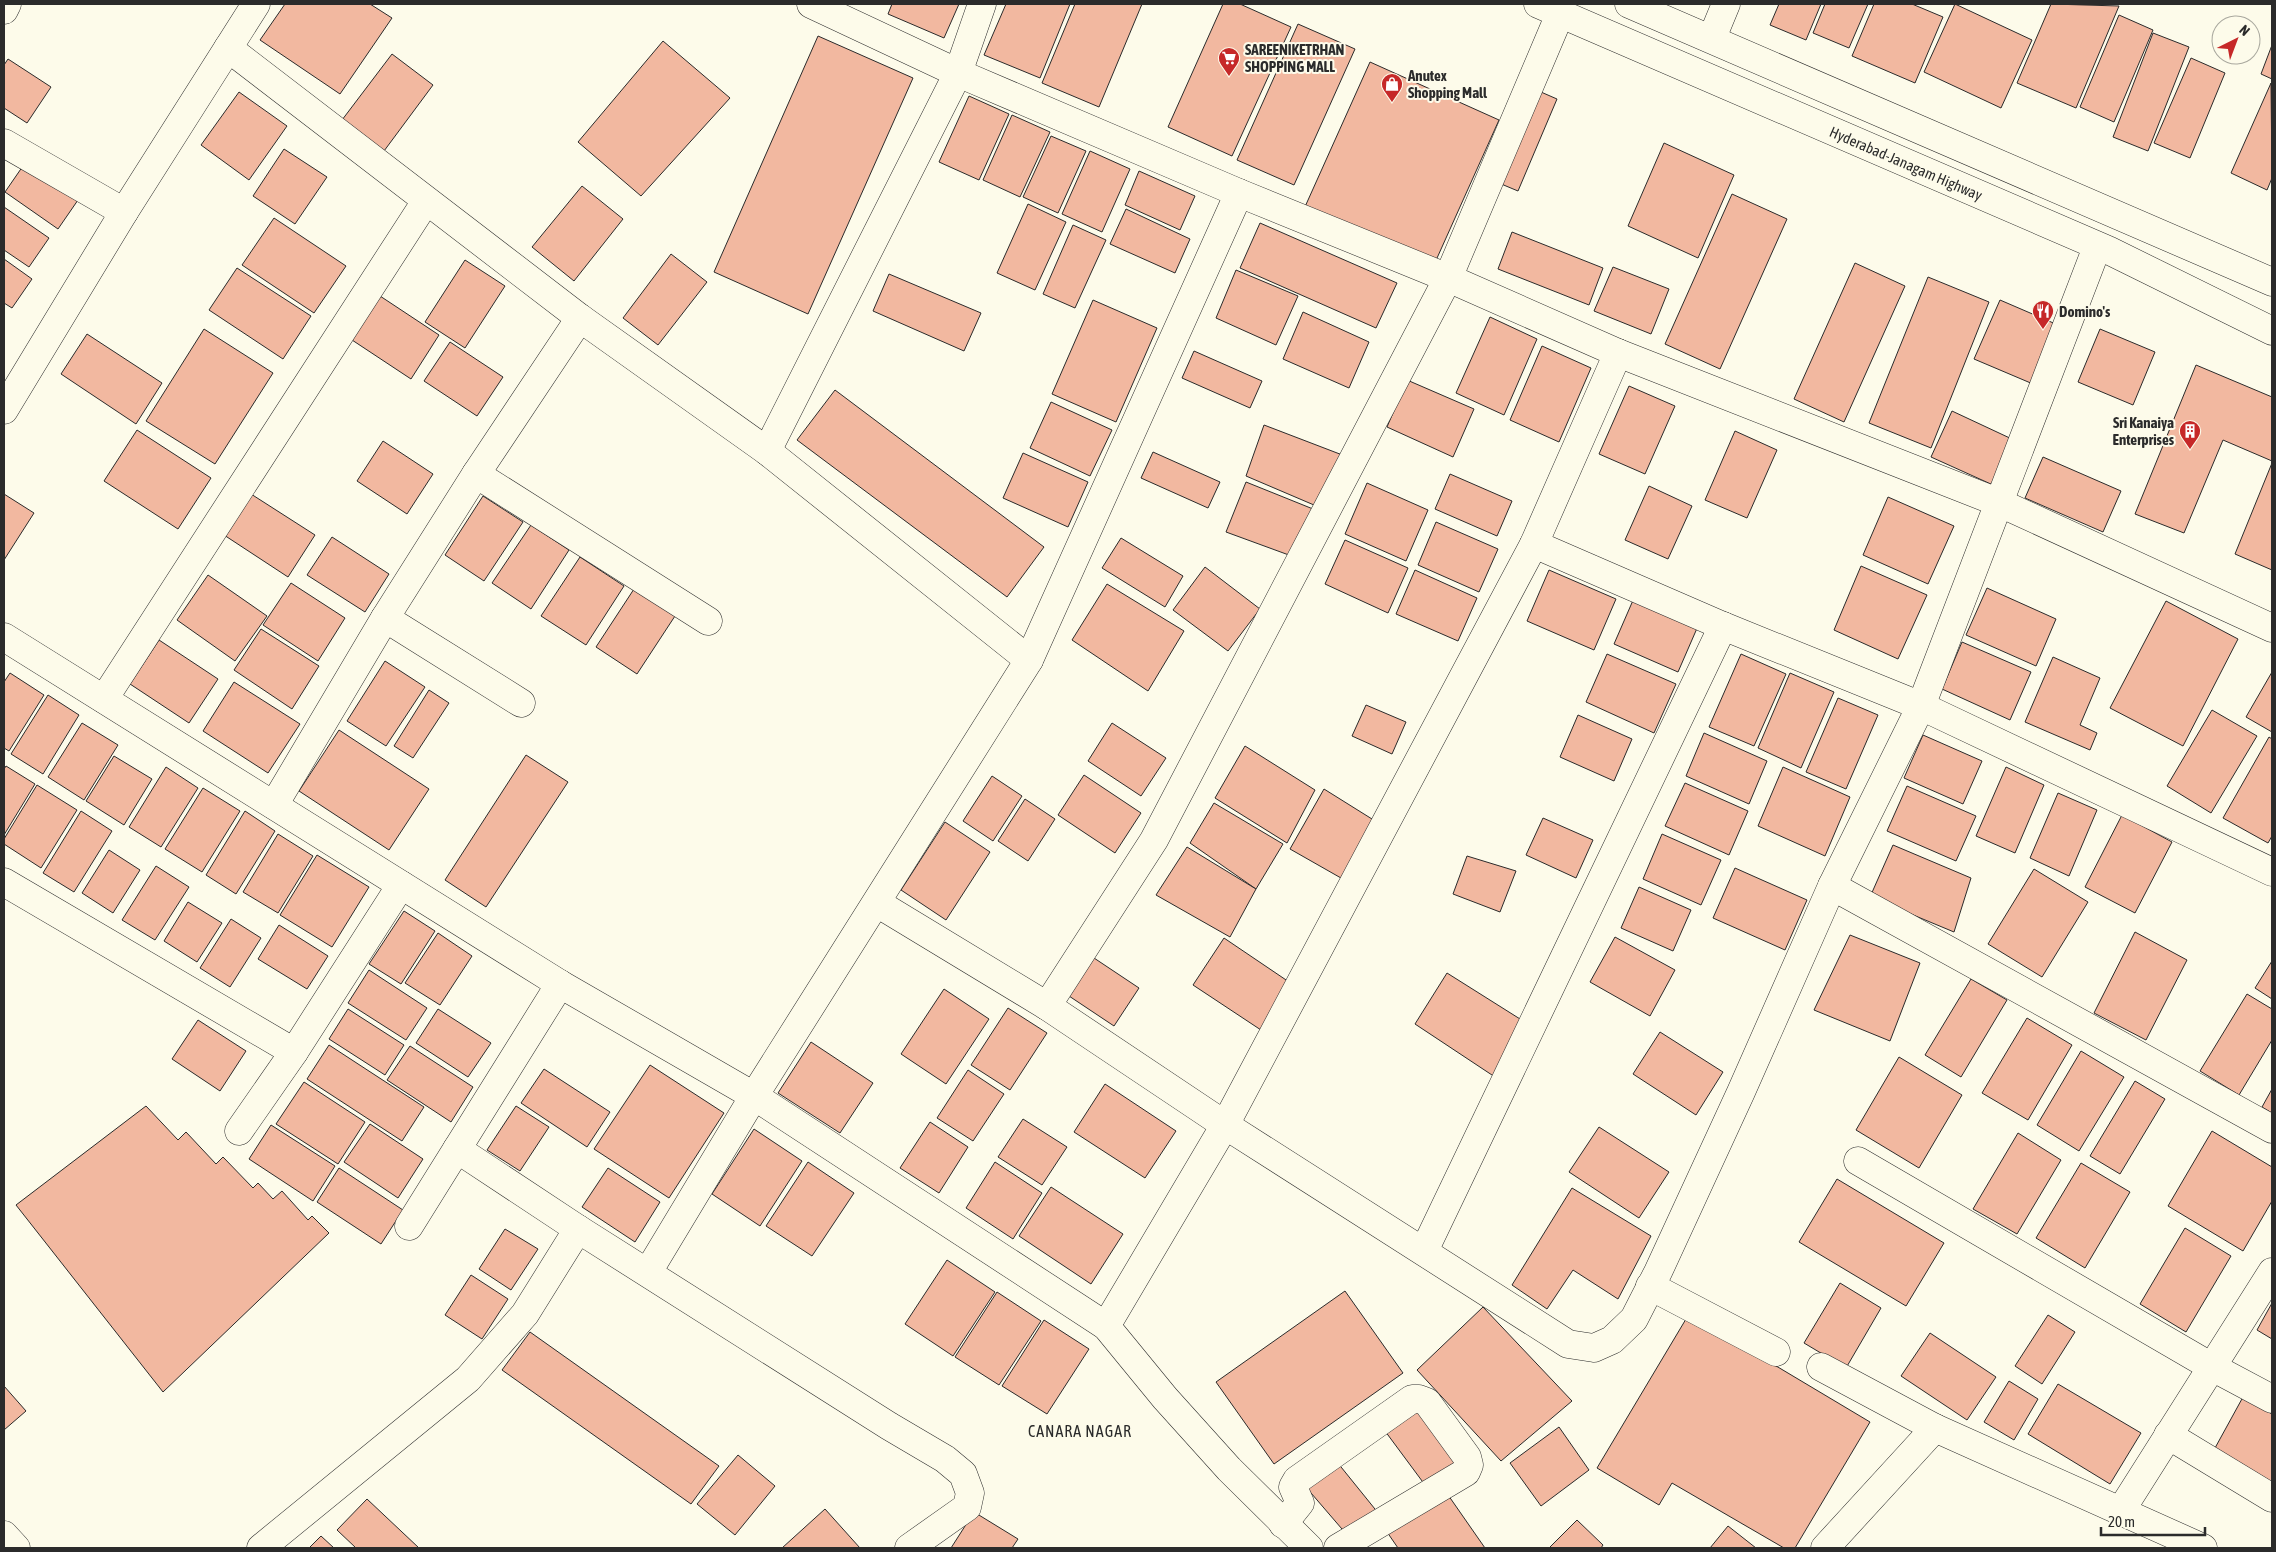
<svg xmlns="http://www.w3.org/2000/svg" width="2276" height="1552" font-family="'Asap Condensed',sans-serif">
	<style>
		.building { fill: #f2b8a0; stroke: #2b2b2b }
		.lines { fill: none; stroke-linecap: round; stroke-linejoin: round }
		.minor-casing { stroke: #2b2b2b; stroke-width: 29 }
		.highway-casing { stroke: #2b2b2b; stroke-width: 29 }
		.minor { stroke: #fdfbea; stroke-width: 28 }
		.highway { stroke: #fdfbea; stroke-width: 28 }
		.labels { text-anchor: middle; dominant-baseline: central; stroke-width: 4; stroke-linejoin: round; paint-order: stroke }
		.poi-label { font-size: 15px; font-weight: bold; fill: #2b2b2b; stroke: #fdfbea; text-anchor: start }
		.street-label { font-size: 15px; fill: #2b2b2b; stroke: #fdfbea }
		.neighbourhood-label { font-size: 16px; letter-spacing: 1px; fill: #2b2b2b; stroke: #fdfbea }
	</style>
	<rect width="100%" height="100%" fill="#fdfbea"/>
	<g class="building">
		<path d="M285,4H370L392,18L340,94L260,40Z"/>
		<path d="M892,4H959L944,38L888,14Z"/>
		<path d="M1006,4H1070L1040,78L984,55Z"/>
		<path d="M1075,4H1142L1099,107L1042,83Z"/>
		<path d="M1223,4H1240L1291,27L1232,156L1168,127Z"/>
		<path d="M1779,4H1821L1806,40L1770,25Z"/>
		<path d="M1825,4H1868L1849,48L1813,33Z"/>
		<path d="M1874,4H1912L1943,17L1915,83L1852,56Z"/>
		<path d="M1955,4L2032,40L2001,108L1924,72Z"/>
		<path d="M2051,4L2119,6L2076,108L2017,83Z"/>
		<path d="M2119,15L2153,30L2114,122L2080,107Z"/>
		<path d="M1298,24L1355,49L1294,185L1237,160Z"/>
		<path d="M2153,33L2189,47L2148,151L2113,137Z"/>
		<path d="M818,36L913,78L808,314L714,272Z"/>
		<path d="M663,41L730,98L641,196L578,142Z"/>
		<path d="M2272,45V79L2261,74Z"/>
		<path d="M392,54L433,85L384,151L342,120Z"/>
		<path d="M2191,58L2225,73L2190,158L2154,143Z"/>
		<path d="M8,59L51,87L27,123L4,108V65Z"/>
		<path d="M1370,62L1499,120L1433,267L1304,209Z"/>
		<path d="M2271,83L2272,178L2267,190L2231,173Z"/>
		<path d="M1534,89L1557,99L1518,191L1494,181Z"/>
		<path d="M239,92L287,126L249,180L201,145Z"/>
		<path d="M969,96L1009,114L979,180L939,162Z"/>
		<path d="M1012,115L1050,132L1020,197L983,180Z"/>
		<path d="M1051,136L1086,151L1058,213L1023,197Z"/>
		<path d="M1664,143L1734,175L1698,258L1628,226Z"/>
		<path d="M284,149L327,177L295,224L253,196Z"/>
		<path d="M1090,151L1130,169L1102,232L1062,214Z"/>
		<path d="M25,163L78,200L58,229L5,192Z"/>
		<path d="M1139,171L1195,196L1180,230L1125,205Z"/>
		<path d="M582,186L623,219L574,281L532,247Z"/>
		<path d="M1732,194L1787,219L1720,369L1665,344Z"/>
		<path d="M1028,204L1066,222L1035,290L997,273Z"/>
		<path d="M4,207L49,238L29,267L4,250Z"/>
		<path d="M1126,209L1190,239L1175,273L1110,244Z"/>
		<path d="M274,218L346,266L314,313L242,265Z"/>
		<path d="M1260,223L1397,283L1376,328L1240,268Z"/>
		<path d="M1073,225L1106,240L1075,308L1043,294Z"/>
		<path d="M1512,232L1603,268L1589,305L1498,269Z"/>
		<path d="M671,254L707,282L658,345L623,318Z"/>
		<path d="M4,259L32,279L12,308L4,303Z"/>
		<path d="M465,260L505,286L465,348L425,322Z"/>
		<path d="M1855,263L1905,286L1844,422L1794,399Z"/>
		<path d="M1613,267L1669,289L1651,334L1594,311Z"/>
		<path d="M237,268L311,316L283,359L209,310Z"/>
		<path d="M1236,270L1298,296L1276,345L1216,318Z"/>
		<path d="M889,274L981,313L964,351L873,311Z"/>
		<path d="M1928,277L1989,302L1931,448L1869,423Z"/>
		<path d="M377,294L439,335L411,379L349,338Z"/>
		<path d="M1093,300L1157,328L1116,422L1052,394Z"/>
		<path d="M2000,300L2058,325L2033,384L1974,359Z"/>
		<path d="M1303,312L1369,342L1349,388L1283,359Z"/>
		<path d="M1490,317L1537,339L1504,415L1456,393Z"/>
		<path d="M204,329L273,373L215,464L146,421Z"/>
		<path d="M2100,329L2155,352L2133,405L2078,382Z"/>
		<path d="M87,334L162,383L136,424L61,374Z"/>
		<path d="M450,342L503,377L477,416L424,381Z"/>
		<path d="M1542,346L1591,368L1559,442L1510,420Z"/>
		<path d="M1194,351L1262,381L1250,408L1182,378Z"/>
		<path d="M2196,365L2272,397V461L2223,440L2184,533L2135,514Z"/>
		<path d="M1407,380L1474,409L1453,457L1387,427Z"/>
		<path d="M1629,386L1675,406L1645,474L1599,454Z"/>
		<path d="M835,390L1044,547L1007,597L797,440Z"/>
		<path d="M1051,402L1112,430L1090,476L1030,448Z"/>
		<path d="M1952,411L2014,440L1993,485L1931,457Z"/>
		<path d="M1264,425L1345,456L1321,508L1246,476Z"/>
		<path d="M137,430L211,478L178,529L104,481Z"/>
		<path d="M1735,431L1777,450L1747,518L1705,500Z"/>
		<path d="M383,441L433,474L407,514L357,481Z"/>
		<path d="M1153,452L1220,482L1208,508L1141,478Z"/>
		<path d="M1023,453L1088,482L1068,527L1003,498Z"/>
		<path d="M2043,457L2121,491L2103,532L2025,498Z"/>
		<path d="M2272,463V570L2235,554Z"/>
		<path d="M1450,474L1512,501L1497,536L1435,509Z"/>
		<path d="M1246,482L1318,511L1297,558L1226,532Z"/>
		<path d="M1367,483L1428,510L1406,561L1345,534Z"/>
		<path d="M1649,486L1692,506L1668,559L1625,540Z"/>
		<path d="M4,494L34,513L4,560Z"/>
		<path d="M251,494L315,535L288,577L224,535Z"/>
		<path d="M483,496L523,522L484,581L445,555Z"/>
		<path d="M1888,497L1954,526L1928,584L1863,555Z"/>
		<path d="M1436,522L1498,549L1479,592L1418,565Z"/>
		<path d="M531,525L569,550L531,609L492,583Z"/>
		<path d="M332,537L389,574L365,612L307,575Z"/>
		<path d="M1121,538L1183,576L1165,607L1102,568Z"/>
		<path d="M1345,540L1408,568L1388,613L1325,584Z"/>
		<path d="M580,557L624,586L586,645L541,616Z"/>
		<path d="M1861,566L1927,595L1898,659L1834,630Z"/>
		<path d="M1205,567L1260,609L1228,651L1173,610Z"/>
		<path d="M1415,570L1477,598L1458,641L1396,614Z"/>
		<path d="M1549,570L1616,599L1594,650L1527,621Z"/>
		<path d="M208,575L267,616L235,661L177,620Z"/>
		<path d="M291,583L345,618L318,661L263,625Z"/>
		<path d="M1107,584L1184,631L1148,691L1072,640Z"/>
		<path d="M1987,588L2056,619L2036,666L1966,635Z"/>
		<path d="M634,589L675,616L637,674L596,647Z"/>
		<path d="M1634,598L1698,626L1678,672L1614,644Z"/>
		<path d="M2166,601L2238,639L2183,746L2110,708Z"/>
		<path d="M261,629L319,666L292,709L234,670Z"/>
		<path d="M159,640L218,679L189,723L130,684Z"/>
		<path d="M1962,642L2031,672L2010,720L1942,689Z"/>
		<path d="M1607,654L1676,684L1654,733L1586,702Z"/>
		<path d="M1741,654L1786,674L1754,746L1709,727Z"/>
		<path d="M2053,657L2100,678L2080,725L2097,733L2090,750L2025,722Z"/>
		<path d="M385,661L425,687L386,746L347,721Z"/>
		<path d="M2272,672V732L2246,717Z"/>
		<path d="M10,673L44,695L9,751L4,748V682Z"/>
		<path d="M1790,673L1834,692L1801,768L1758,748Z"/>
		<path d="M234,682L300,724L268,773L203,731Z"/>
		<path d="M429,690L449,703L413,758L394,746Z"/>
		<path d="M48,695L79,715L43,774L11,754Z"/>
		<path d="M1838,698L1878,715L1846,789L1806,772Z"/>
		<path d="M1366,705L1406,722L1392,754L1352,736Z"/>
		<path d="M2212,710L2257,736L2211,813L2167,786Z"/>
		<path d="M1578,715L1632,739L1614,781L1560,757Z"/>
		<path d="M82,723L118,745L84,800L48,777Z"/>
		<path d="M1112,723L1166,758L1141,796L1088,761Z"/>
		<path d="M339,730L429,789L389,850L299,791Z"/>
		<path d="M1704,733L1767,761L1749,804L1686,776Z"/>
		<path d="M1923,735L1982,761L1963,804L1904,778Z"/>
		<path d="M2269,737L2272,739V836L2268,843L2223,818Z"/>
		<path d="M1245,746L1315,790L1287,843L1215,798Z"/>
		<path d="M526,755L568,782L486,907L445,880Z"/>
		<path d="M114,756L152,779L124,825L86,801Z"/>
		<path d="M6,766L35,784L4,835V769Z"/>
		<path d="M166,767L198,788L161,847L129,827Z"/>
		<path d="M1783,767L1850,797L1825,856L1758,826Z"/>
		<path d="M2006,767L2044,785L2015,853L1976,836Z"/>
		<path d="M1084,775L1141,813L1115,853L1058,815Z"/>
		<path d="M992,776L1022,796L993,841L963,821Z"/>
		<path d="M1685,783L1748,811L1729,855L1665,826Z"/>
		<path d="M37,785L77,810L41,868L4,844V839Z"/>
		<path d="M1907,786L1976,816L1956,861L1887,831Z"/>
		<path d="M203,788L240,811L202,872L165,849Z"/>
		<path d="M1324,789L1380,824L1348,882L1290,849Z"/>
		<path d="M2058,793L2097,810L2069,876L2030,858Z"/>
		<path d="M1025,799L1055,819L1028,861L998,841Z"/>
		<path d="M1214,803L1283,844L1256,889L1190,843Z"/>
		<path d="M81,811L112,831L74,892L43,873Z"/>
		<path d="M245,811L275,831L236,894L206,875Z"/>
		<path d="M2122,815L2172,842L2135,913L2085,887Z"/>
		<path d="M1543,818L1593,840L1576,878L1526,855Z"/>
		<path d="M945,822L990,852L946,920L901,890Z"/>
		<path d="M278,834L313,856L278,913L243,892Z"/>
		<path d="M1662,834L1721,860L1701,905L1643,879Z"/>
		<path d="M1893,845L1971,878L1954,932L1870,897Z"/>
		<path d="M1187,847L1256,889L1230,937L1156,895Z"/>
		<path d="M109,850L140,870L113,913L82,893Z"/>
		<path d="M317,855L369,887L332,947L280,915Z"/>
		<path d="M1467,856L1516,871L1500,912L1453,894Z"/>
		<path d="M156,866L189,887L155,940L122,920Z"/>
		<path d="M1735,868L1807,900L1785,950L1713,918Z"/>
		<path d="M2034,869L2088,902L2042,977L1988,944Z"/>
		<path d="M1639,887L1691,910L1673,951L1621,928Z"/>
		<path d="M188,902L222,923L197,962L164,941Z"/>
		<path d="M404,911L435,931L401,984L369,964Z"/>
		<path d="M231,919L261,938L230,987L200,968Z"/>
		<path d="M279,925L328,956L307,989L258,959Z"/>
		<path d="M2135,932L2187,960L2146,1040L2094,1013Z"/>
		<path d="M438,933L472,956L440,1005L405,983Z"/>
		<path d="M1850,935L1920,963L1890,1041L1814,1010Z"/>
		<path d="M1615,937L1675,970L1650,1016L1590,982Z"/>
		<path d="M1224,938L1295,986L1264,1032L1193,985Z"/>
		<path d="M1094,958L1139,988L1114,1026L1069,996Z"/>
		<path d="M2272,961V999L2255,988Z"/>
		<path d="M369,970L427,1008L406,1040L348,1003Z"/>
		<path d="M1447,973L1528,1024L1498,1079L1415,1024Z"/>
		<path d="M1971,979L2007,1000L1961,1077L1925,1055Z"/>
		<path d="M944,989L989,1019L946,1084L901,1054Z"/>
		<path d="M2247,994L2272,1009V1040L2239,1095L2200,1071Z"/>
		<path d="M1008,1008L1047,1033L1010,1090L971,1065Z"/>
		<path d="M348,1009L404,1045L385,1075L329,1039Z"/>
		<path d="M438,1009L491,1043L468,1077L416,1043Z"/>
		<path d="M2027,1018L2072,1045L2028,1120L1982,1093Z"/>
		<path d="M198,1020L246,1051L220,1091L172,1059Z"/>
		<path d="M1660,1032L1723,1072L1696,1115L1633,1074Z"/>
		<path d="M811,1042L873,1083L840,1133L778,1093Z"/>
		<path d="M329,1045L424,1107L402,1141L307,1079Z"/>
		<path d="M410,1046L473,1087L451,1122L387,1080Z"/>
		<path d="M2081,1051L2124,1077L2079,1151L2037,1125Z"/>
		<path d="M1899,1057L1962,1095L1919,1168L1856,1130Z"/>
		<path d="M650,1065L724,1113L669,1198L594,1149Z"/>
		<path d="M544,1069L610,1112L587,1147L521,1103Z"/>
		<path d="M968,1070L1004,1094L973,1141L937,1118Z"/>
		<path d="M2135,1081L2165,1099L2120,1174L2090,1156Z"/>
		<path d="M304,1082L365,1122L338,1164L276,1124Z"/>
		<path d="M1105,1084L1176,1131L1145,1178L1074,1132Z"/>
		<path d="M2272,1089V1113L2262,1107Z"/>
		<path d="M146,1106L178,1140L186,1132L216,1164L223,1157L253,1188L258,1183L273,1199L282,1191L308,1220L312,1216L329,1233L163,1392L16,1205Z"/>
		<path d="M516,1106L549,1127L520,1171L487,1150Z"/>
		<path d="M1023,1119L1067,1147L1042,1185L998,1157Z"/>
		<path d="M930,1122L968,1147L939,1193L900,1168Z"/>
		<path d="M370,1124L423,1159L398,1198L344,1162Z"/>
		<path d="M271,1125L335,1166L313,1201L249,1159Z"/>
		<path d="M1599,1127L1669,1172L1639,1218L1569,1172Z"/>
		<path d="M754,1129L802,1161L760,1226L712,1194Z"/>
		<path d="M2212,1131L2272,1167V1201L2243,1251L2168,1206Z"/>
		<path d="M2018,1133L2061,1160L2017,1234L1973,1209Z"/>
		<path d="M808,1162L854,1193L812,1256L766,1226Z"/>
		<path d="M995,1162L1042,1193L1013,1239L966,1208Z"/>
		<path d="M2081,1163L2130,1192L2085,1268L2036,1238Z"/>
		<path d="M339,1168L403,1210L381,1244L317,1202Z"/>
		<path d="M608,1168L660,1202L635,1242L582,1207Z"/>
		<path d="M1837,1179L1944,1243L1906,1306L1799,1242Z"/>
		<path d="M1051,1187L1123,1234L1091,1284L1019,1236Z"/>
		<path d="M1572,1188L1651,1236L1618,1299L1573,1270L1547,1309L1512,1285Z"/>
		<path d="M2185,1228L2231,1256L2186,1332L2140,1304Z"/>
		<path d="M505,1229L538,1249L511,1290L479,1269Z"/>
		<path d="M947,1260L995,1292L953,1356L905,1324Z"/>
		<path d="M471,1275L508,1299L482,1339L445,1315Z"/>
		<path d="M1840,1283L1881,1308L1846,1368L1804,1343Z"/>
		<path d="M1345,1291L1403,1373L1274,1464L1216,1382Z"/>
		<path d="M997,1292L1041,1321L999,1385L955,1357Z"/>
		<path d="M2272,1303V1339L2257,1330Z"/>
		<path d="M1483,1307L1572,1401L1501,1461L1417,1370Z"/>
		<path d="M1689,1314L1870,1422L1795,1548H1784L1672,1483L1659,1505L1597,1468Z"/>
		<path d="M2048,1315L2075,1332L2042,1384L2015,1366Z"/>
		<path d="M1044,1320L1089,1349L1047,1414L1002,1386Z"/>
		<path d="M530,1332L719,1466L691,1504L502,1370Z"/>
		<path d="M1930,1333L1996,1377L1967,1420L1901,1376Z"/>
		<path d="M2009,1381L2038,1399L2014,1440L1984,1422Z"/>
		<path d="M2058,1384L2141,1433L2110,1484L2028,1434Z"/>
		<path d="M4,1386L26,1411L4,1430Z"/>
		<path d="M2243,1397L2272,1414V1482L2215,1448Z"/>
		<path d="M1418,1406L1461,1465L1428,1489L1385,1431Z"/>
		<path d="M1559,1427L1589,1470L1541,1506L1510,1463Z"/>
		<path d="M738,1455L775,1486L735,1535L697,1504Z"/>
		<path d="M1337,1462L1379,1514L1348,1536L1305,1486Z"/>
		<path d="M1446,1492L1485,1548H1398L1387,1532Z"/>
		<path d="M367,1499L419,1548H356L337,1530Z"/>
		<path d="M825,1509L860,1548H782Z"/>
		<path d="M974,1512L1018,1539L1012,1548H951Z"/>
		<path d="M1577,1520L1603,1545L1601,1548H1549Z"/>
		<path d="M1728,1526L1756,1548H1710Z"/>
		<path d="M321,1536L334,1548H309Z"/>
	</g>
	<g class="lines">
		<g class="minor-casing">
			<g id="minor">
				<path d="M811,4L958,73L1239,193L1448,278L1618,353L2000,503L2272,628"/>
				<path d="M4,10L7,4"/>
				<path d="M1712,38L1726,4"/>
				<path d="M228,48L580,318L767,451L1029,660"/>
				<path d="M4,143L124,212"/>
				<path d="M4,410L124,212L256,4"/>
				<path d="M767,451L958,73L982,4"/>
				<path d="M476,474L708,621"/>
				<path d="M1534,544L1723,626L1921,706L2272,872"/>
				<path d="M385,618L521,703"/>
				<path d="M4,637L560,984L754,1096L1106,1326L1165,1398L1229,1469L1309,1548"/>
				<path d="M104,699L426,201"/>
				<path d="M274,805L385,618L476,474L580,318"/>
				<path d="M4,882L294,1052"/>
				<path d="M1832,886L2272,1129"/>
				<path d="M877,903L1047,1006L1225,1125L1568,1344L1594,1348L1612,1340L1634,1319L1658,1272L1741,1092L1832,886L1921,706L2097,247"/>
				<path d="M1047,1006L1154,840L1448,278L1560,14"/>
				<path d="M239,1131L294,1052L401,885"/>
				<path d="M457,1149L578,1229L889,1426L945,1459L963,1474L970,1493L967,1507L909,1548"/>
				<path d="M1858,1161L2212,1367L2272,1399"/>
				<path d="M409,1226L560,984"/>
				<path d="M1424,1251L1723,626"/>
				<path d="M648,1272L754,1096L1029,660L1239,193"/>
				<path d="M1650,1286L1776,1352"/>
				<path d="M1106,1326L1225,1125L1534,544L1618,353"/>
				<path d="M1821,1367L1935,1428"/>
				<path d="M2168,1435L2272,1498"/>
				<path d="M2120,1512L2272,1272"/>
				<path d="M1283,1524L1300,1503L1293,1487L1297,1480L1412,1399H1419L1427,1402L1467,1457L1469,1465L1466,1472L1338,1548"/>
				<path d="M4,1535L16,1548"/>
				<path d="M261,1548L468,1379L525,1314L578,1229"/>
				<path d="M1825,1548L1935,1428L2203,1548"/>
			</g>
		</g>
		<g class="highway-casing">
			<g id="highway">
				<path id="s1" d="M1538,4L2108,250L2272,331"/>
				<path d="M1629,4L2272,282"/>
			</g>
		</g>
		<use href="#minor" class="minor"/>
		<use href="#highway" class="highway"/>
	</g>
	<defs>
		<g id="supermarket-pin" transform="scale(1.125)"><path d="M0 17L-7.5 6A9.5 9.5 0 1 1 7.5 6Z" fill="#c62828" stroke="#fdfbea"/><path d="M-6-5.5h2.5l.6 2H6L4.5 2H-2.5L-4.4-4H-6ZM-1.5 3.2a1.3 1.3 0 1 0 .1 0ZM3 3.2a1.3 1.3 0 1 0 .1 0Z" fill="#fff"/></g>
		<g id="shop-pin" transform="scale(1.125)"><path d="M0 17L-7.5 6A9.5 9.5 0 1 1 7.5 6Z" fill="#c62828" stroke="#fdfbea"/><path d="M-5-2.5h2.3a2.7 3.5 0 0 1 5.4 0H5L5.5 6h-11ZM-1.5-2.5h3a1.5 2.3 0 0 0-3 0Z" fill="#fff"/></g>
		<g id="restaurant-pin" transform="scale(1.125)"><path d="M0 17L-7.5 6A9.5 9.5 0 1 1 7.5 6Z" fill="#c62828" stroke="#fdfbea"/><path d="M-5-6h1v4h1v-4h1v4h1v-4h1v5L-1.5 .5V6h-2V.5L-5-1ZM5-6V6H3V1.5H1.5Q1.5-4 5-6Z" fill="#fff"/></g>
		<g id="building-pin" transform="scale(1.125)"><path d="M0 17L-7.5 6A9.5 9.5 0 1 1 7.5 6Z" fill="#c62828" stroke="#fdfbea"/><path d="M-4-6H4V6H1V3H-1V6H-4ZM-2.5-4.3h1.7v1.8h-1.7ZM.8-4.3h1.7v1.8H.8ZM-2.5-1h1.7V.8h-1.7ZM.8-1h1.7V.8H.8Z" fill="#fff"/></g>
	</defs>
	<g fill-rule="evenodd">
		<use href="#supermarket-pin" x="1229" y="58"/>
		<use href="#shop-pin" x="1392" y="84"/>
		<use href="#restaurant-pin" x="2043" y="311"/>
		<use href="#building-pin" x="2190" y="431"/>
	</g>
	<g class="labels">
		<g class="poi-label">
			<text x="1245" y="49">SAREENIKETRHAN<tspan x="1245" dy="17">SHOPPING MALL</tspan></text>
			<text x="1408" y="75">Anutex<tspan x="1408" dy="17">Shopping Mall</tspan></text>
			<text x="2059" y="311">Domino's</text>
			<text x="2174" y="422" text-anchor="end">Sri Kanaiya<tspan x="2174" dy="17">Enterprises</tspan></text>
		</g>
		<g class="street-label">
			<text stroke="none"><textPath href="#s1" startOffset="401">Hyderabad-Janagam Highway</textPath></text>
		</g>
		<g class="neighbourhood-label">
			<text x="1080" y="1431">CANARA NAGAR</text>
		</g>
	</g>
	<rect width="2276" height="1552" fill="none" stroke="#2b2b2b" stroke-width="10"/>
	<g transform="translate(2236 40) rotate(42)"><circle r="24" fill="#fdfbea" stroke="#a9a89e"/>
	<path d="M0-4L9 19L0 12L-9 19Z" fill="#c62828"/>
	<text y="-8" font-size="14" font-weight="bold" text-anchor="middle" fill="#2b2b2b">N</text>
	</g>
	<path d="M2101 1527v8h104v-8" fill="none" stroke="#2b2b2b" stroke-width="2.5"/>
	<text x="2108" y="1527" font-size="15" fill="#2b2b2b" stroke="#fdfbea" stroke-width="4" paint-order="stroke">20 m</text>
</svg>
